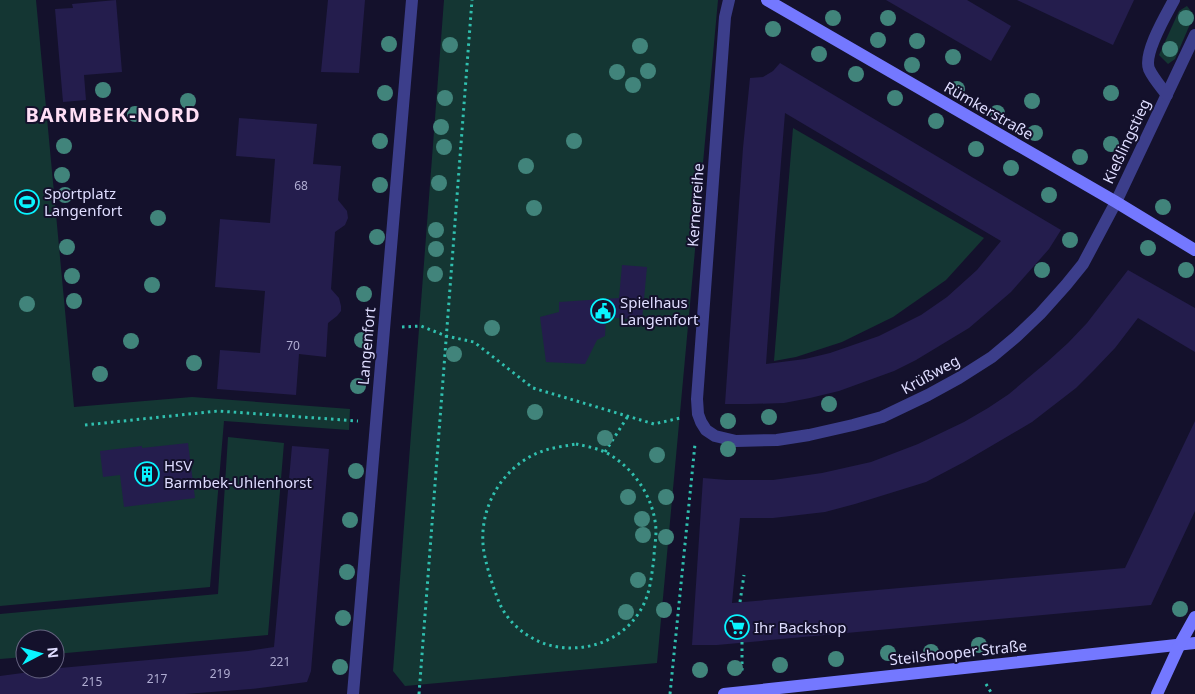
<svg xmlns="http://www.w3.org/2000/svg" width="1195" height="694" font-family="'Noto Sans',sans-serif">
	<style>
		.green { fill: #143633 }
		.building { fill: #241d4d; fill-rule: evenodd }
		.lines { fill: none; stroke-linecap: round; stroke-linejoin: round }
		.path { stroke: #30c0af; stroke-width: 3; stroke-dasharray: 2.5 4; stroke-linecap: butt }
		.street { stroke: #3c3e8b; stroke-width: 12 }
		.secondary { stroke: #7478ff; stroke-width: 12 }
		.tree { fill: #41847b }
		.labels { text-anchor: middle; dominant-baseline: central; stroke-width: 4; stroke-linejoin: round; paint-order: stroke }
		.number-label { font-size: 12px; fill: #b0add2 }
		.street-label { font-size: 15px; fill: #dfddff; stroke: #14112c }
		.poi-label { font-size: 15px; fill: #dfddff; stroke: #14112c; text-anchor: start }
		.district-label { font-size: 20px; font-weight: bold; letter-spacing: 1px; fill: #ffdff5; stroke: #14112c }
	</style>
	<rect width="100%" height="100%" fill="#14112c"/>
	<g class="green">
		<path d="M0,0H36L74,407L192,397L350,409L349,430L224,421L210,587L0,606Z"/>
		<path d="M444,0H718L657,663L405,686L393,671Z"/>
		<path d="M1187,6L1194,15L1175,59L1168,64L1159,55L1179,11Z"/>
		<path d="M793,128L984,238L946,280L893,317L842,342L796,357L774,361Z"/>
		<path d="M228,437L284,443L268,635L55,654V639H25V657L0,659V614L218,594Z"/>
	</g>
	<g class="building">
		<path d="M116,0L122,72L84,75L86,100L63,102L55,9L73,8L72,4Z"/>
		<path d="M328,0H365L359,73L321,72Z"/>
		<path d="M886,0H967L1011,26L991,61Z"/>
		<path d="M1017,0H1134L1113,45Z"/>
		<path d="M780,63L1061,230L1049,249L1011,292L969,328L916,360L894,371L839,391L810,398L784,403L749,404H725L743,148L750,78L763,77L773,71ZM785,113L1001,241L977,270L947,297L921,315L879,336L830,353L805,359L766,364L775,236Z"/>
		<path d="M239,118L317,124L313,164L341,166L338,200L347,211L348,218L345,225L335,232L331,289L339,298L341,306V311L337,316L328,323L326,357L299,354L296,395L217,389L220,350L260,353L265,291L215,287L220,219L270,223L275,159L236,156Z"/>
		<path d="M622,265L647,267L642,320L606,317L605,336L597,340L585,364L546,362L540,317L559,312V302L619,298Z"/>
		<path d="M1128,270L1195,308V352L1138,318L1115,348L1094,370L1076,388L1032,422L964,462L926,482L855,504L825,512L773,518H740L732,603L1125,568L1195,421V511L1151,605L717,645H692L703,478L727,480H773L822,473L871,462L918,444L964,422L988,408L1009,394L1047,362L1068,343L1087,323Z"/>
		<path d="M188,443L195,498L124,507L120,475L103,477L100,451L142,446V448Z"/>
		<path d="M292,446L329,449L311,671L307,682L251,689L185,694H0V676L60,668L248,651L274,647Z"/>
	</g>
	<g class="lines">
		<g class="path">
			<path d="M402,327L421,326L446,336L474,342L533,388L654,424L680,418"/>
			<path d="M85,425L218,411L358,421"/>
			<path d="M576,444C585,446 596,448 605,452C634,467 655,499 656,531C656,540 654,549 654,558C652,571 651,586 646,599C631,637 591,654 553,646C530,641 508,624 499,602C493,587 484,560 483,544C480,503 506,462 546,450C555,447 566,446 576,444Z"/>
			<path d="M605,452L628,416"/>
			<path d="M740,602L744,575"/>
			<path d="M742,642V674"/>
			<path d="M986,684L992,694"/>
			<path d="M419,694L472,0"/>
			<path d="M670,694L695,444"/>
		</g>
		<g class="street">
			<path d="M729,0L725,17L697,399L698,414L701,422L706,430L715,436L736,441L777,440L809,435L853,425L882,417L928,395L959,378L992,357L1017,336L1040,314L1066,285L1083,264L1116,202L1195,35"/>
			<path d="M1167,95C1161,87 1153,78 1149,69C1143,53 1166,15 1174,0"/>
			<path d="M353,694L412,0"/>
		</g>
		<g class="secondary">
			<path d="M767,0L1116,202L1195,250"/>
			<path d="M724,694L1195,643"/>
			<path d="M1157,694L1180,644L1195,617"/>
		</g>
	</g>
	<g class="tree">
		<circle cx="833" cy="18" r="8"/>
		<circle cx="888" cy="18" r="8"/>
		<circle cx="1186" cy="18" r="8"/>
		<circle cx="773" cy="29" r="8"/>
		<circle cx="878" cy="40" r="8"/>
		<circle cx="917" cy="41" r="8"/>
		<circle cx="389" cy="44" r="8"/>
		<circle cx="450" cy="45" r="8"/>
		<circle cx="640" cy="46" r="8"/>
		<circle cx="1170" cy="49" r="8"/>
		<circle cx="819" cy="54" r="8"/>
		<circle cx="953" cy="57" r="8"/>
		<circle cx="912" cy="65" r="8"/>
		<circle cx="648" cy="71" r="8"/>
		<circle cx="617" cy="72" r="8"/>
		<circle cx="856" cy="74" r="8"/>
		<circle cx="633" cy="85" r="8"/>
		<circle cx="957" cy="89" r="8"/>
		<circle cx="103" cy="90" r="8"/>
		<circle cx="385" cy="93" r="8"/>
		<circle cx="1111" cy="93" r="8"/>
		<circle cx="445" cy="98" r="8"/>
		<circle cx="895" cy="98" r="8"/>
		<circle cx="188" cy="101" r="8"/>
		<circle cx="1032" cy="101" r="8"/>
		<circle cx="997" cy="113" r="8"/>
		<circle cx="135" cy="114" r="8"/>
		<circle cx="936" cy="121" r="8"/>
		<circle cx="441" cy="127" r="8"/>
		<circle cx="1035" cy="133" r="8"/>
		<circle cx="380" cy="141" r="8"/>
		<circle cx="574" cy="141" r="8"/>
		<circle cx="1111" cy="144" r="8"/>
		<circle cx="64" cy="146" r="8"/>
		<circle cx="444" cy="147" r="8"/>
		<circle cx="976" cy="149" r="8"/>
		<circle cx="1080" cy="157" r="8"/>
		<circle cx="526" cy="166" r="8"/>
		<circle cx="1011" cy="168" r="8"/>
		<circle cx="62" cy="175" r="8"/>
		<circle cx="439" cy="183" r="8"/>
		<circle cx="380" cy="185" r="8"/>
		<circle cx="65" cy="195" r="8"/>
		<circle cx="1049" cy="195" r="8"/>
		<circle cx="1163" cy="207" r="8"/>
		<circle cx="534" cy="208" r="8"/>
		<circle cx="158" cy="218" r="8"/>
		<circle cx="436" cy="230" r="8"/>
		<circle cx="377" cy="237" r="8"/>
		<circle cx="1070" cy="240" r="8"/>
		<circle cx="67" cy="247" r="8"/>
		<circle cx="1148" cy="248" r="8"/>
		<circle cx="436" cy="249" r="8"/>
		<circle cx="1042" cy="270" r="8"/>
		<circle cx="1186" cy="270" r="8"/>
		<circle cx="435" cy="274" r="8"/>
		<circle cx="72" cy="276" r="8"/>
		<circle cx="152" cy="285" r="8"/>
		<circle cx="364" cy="294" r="8"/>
		<circle cx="74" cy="301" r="8"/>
		<circle cx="27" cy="304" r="8"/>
		<circle cx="492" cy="328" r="8"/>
		<circle cx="362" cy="340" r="8"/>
		<circle cx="131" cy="341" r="8"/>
		<circle cx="454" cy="354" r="8"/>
		<circle cx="194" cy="363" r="8"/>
		<circle cx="100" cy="374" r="8"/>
		<circle cx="358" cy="386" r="8"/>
		<circle cx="829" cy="404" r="8"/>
		<circle cx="535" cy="412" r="8"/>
		<circle cx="769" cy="417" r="8"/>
		<circle cx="728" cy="421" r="8"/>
		<circle cx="605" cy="438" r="8"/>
		<circle cx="728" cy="449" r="8"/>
		<circle cx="657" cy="455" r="8"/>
		<circle cx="356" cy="471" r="8"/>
		<circle cx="628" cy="497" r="8"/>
		<circle cx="666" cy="497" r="8"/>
		<circle cx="642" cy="519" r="8"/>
		<circle cx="350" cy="520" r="8"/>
		<circle cx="643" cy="535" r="8"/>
		<circle cx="666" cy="537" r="8"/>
		<circle cx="347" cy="572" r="8"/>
		<circle cx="638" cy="580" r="8"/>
		<circle cx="1180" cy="609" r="8"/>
		<circle cx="664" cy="610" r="8"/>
		<circle cx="626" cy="612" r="8"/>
		<circle cx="343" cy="618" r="8"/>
		<circle cx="979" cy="645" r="8"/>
		<circle cx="931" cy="652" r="8"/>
		<circle cx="888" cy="653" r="8"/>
		<circle cx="836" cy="659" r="8"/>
		<circle cx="780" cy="665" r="8"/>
		<circle cx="340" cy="667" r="8"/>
		<circle cx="735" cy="668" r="8"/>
		<circle cx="700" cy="670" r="8"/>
	</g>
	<defs>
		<g id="stadium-ring" transform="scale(1.25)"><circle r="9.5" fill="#14112c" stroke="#09f4ff" stroke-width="1.5"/><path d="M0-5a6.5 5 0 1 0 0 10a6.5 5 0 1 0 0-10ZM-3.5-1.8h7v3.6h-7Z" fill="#09f4ff"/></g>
		<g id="civic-ring" transform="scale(1.25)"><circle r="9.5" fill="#14112c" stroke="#09f4ff" stroke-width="1.5"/><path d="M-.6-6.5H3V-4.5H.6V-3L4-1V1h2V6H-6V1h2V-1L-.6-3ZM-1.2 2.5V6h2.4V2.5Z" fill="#09f4ff"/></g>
		<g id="building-ring" transform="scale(1.25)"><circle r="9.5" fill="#14112c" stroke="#09f4ff" stroke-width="1.5"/><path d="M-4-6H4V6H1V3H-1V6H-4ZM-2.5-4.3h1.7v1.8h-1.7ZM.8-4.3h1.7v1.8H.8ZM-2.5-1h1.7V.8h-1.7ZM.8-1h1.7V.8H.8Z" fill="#09f4ff"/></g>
		<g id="supermarket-ring" transform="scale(1.25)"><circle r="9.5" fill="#14112c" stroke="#09f4ff" stroke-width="1.5"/><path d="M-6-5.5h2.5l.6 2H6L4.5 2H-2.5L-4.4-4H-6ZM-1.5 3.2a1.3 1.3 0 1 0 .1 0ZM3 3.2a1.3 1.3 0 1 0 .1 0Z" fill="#09f4ff"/></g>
	</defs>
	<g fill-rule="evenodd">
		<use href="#stadium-ring" x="27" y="202"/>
		<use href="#civic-ring" x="603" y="311"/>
		<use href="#building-ring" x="147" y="474"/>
		<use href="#supermarket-ring" x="737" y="627"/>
	</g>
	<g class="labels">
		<g class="number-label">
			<text x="301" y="185">68</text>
			<text x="293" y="345">70</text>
			<text x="280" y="661">221</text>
			<text x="220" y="673">219</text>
			<text x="157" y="678">217</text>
			<text x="92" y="681">215</text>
		</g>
		<g class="street-label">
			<text transform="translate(989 110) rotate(30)">Rümkerstraße</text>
			<text transform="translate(1126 141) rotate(-65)">Kießlingstieg</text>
			<text transform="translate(695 205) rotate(-86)">Kernerreihe</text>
			<text transform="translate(366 346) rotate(-85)">Langenfort</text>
			<text transform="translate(930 374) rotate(-29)">Krüßweg</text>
			<text transform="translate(958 652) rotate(-6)">Steilshooper Straße</text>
		</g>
		<g class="poi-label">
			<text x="44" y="193">Sportplatz<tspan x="44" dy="17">Langenfort</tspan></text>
			<text x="620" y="302">Spielhaus<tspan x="620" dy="17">Langenfort</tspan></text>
			<text x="164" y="465">HSV<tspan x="164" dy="17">Barmbek-Uhlenhorst</tspan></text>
			<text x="754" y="627">Ihr Backshop</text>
		</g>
		<g class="district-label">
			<text x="113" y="114">BARMBEK-NORD</text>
		</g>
	</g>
	<g transform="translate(40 654) rotate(84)"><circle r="24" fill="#14112c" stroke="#656380"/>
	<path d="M0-4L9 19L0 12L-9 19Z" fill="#09f4ff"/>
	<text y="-8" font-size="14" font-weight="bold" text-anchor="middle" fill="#dfddff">N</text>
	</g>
</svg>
